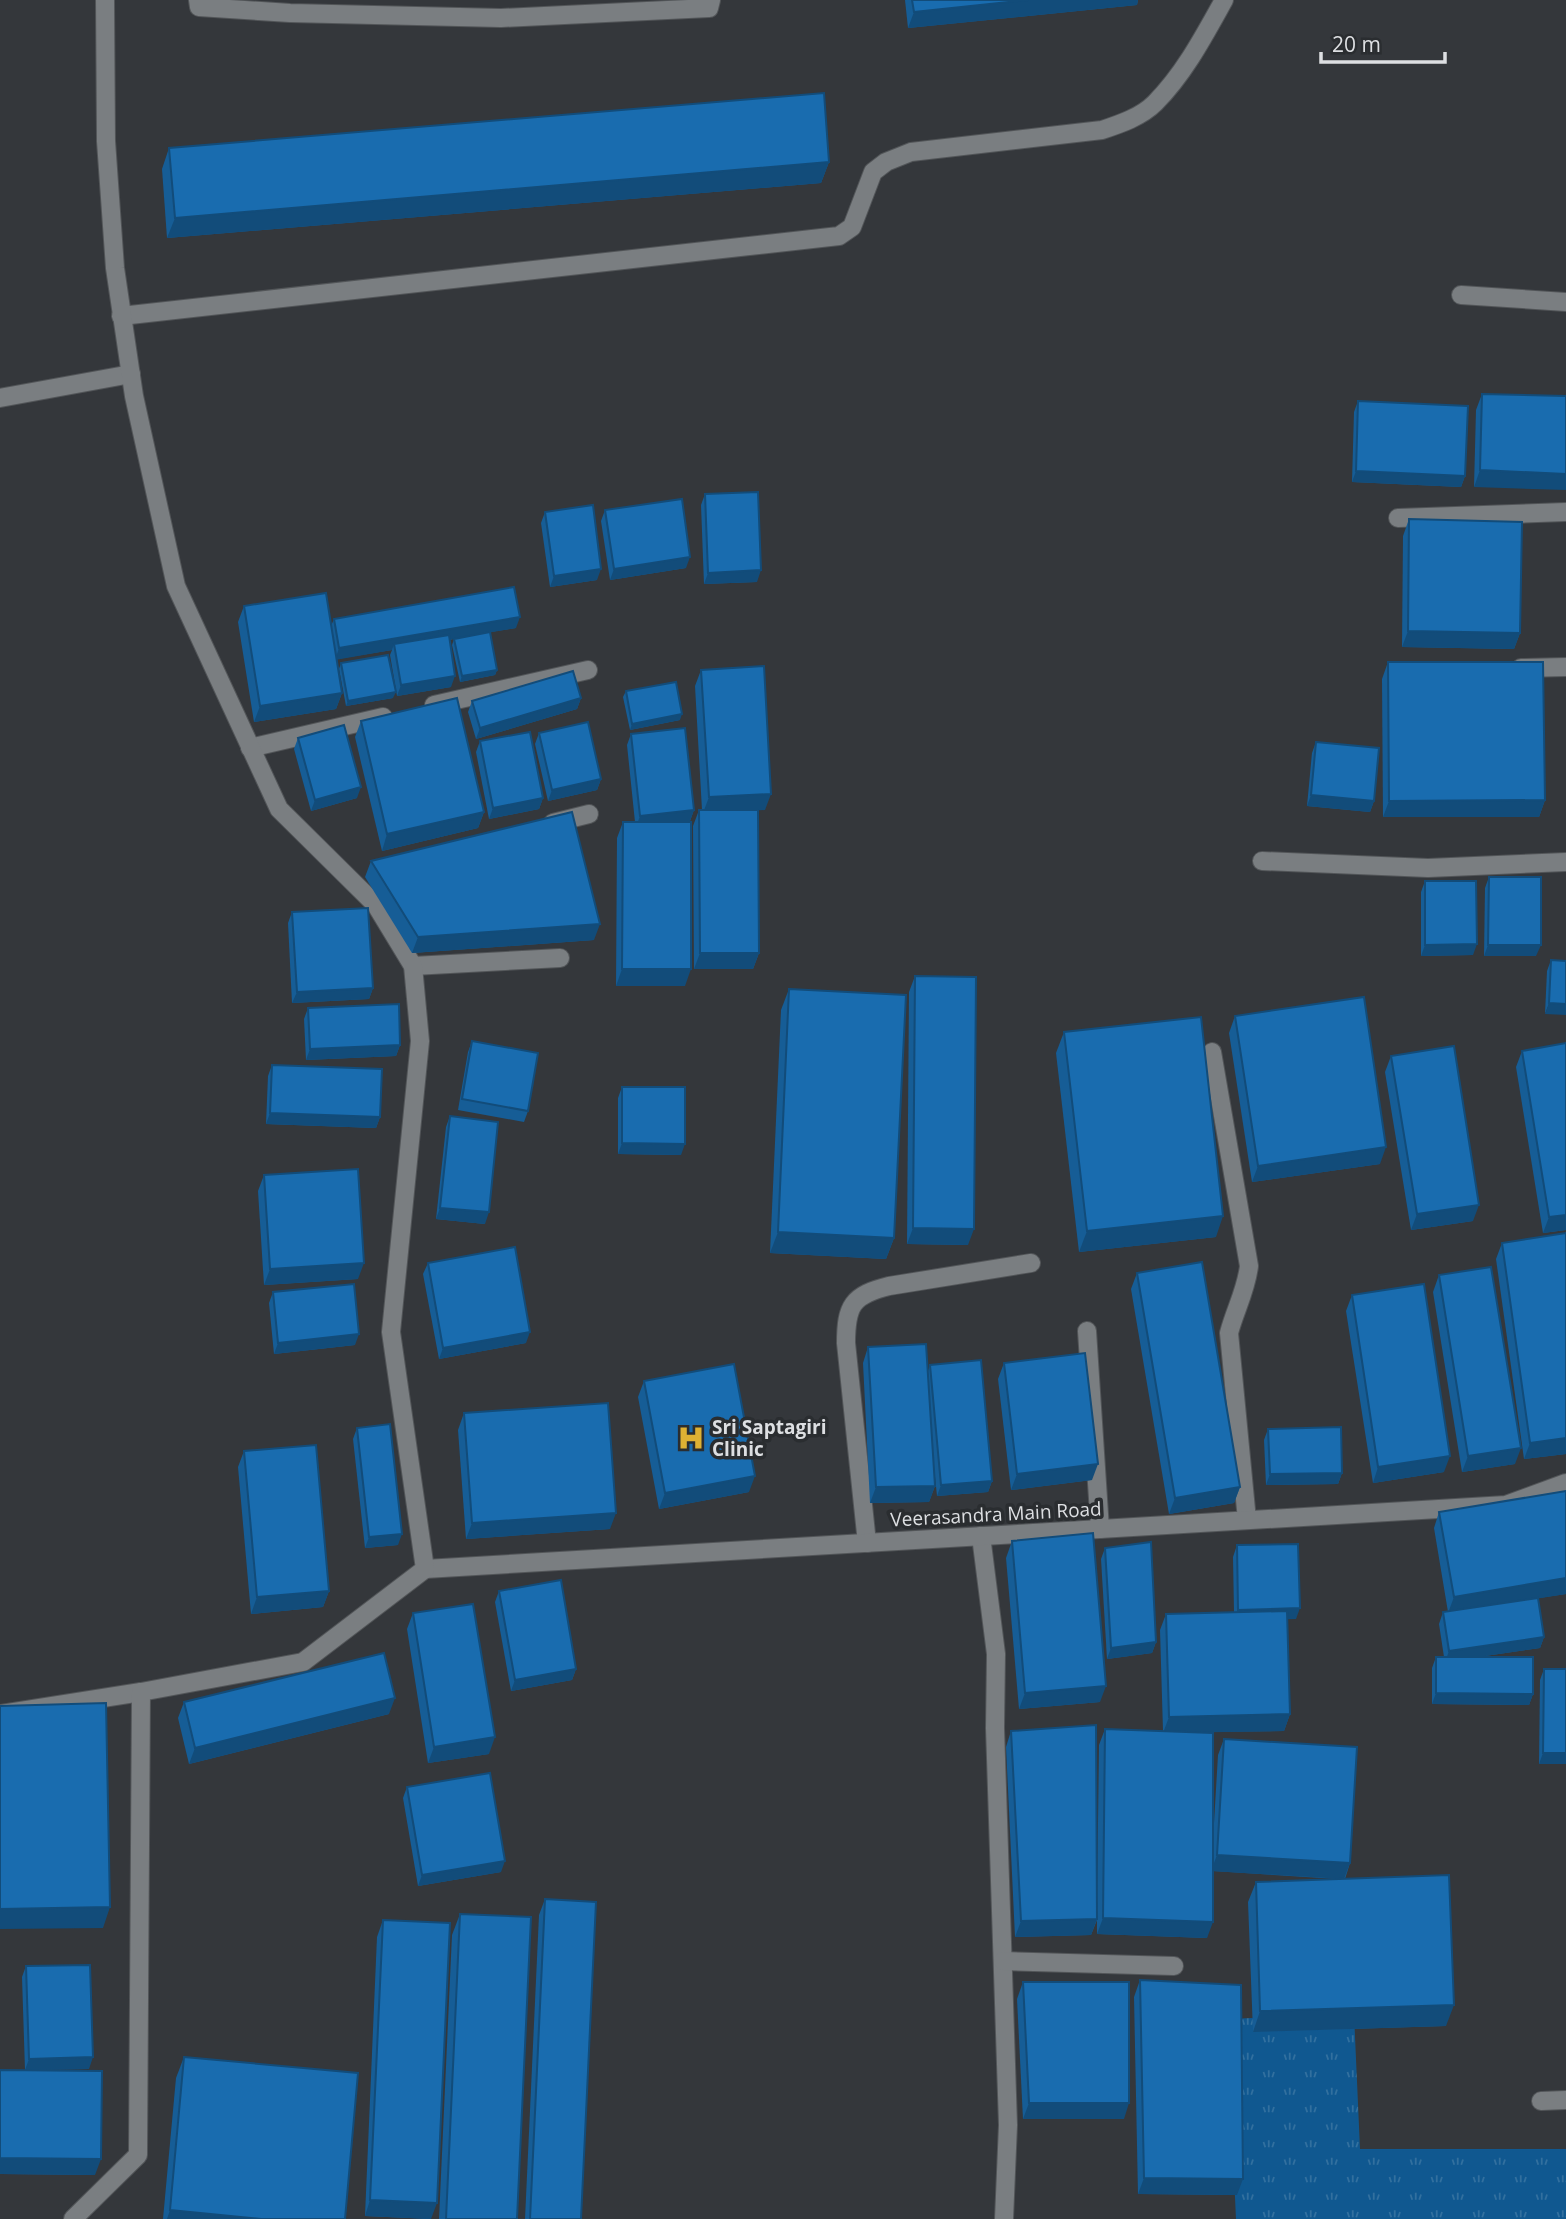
<svg xmlns="http://www.w3.org/2000/svg" width="1566" height="2219" font-family="'Open Sans',sans-serif">
	<style>
		.grass { fill: url(#grass-tufts) }
		.lines { fill: none; stroke-linecap: round; stroke-linejoin: round }
		.minor-casing { stroke: #525558; stroke-width: 20 }
		.minor { stroke: #7a7e81; stroke-width: 18 }
		.wall { fill: #165d96 }
		.shaded-wall { fill: #124c7a }
		.building { fill: #196caf; stroke: #124c7a; stroke-width: 2 }
		.labels { text-anchor: middle; dominant-baseline: central; stroke-width: 7; stroke-linejoin: round; paint-order: stroke }
		.poi-label { font-size: 19px; font-weight: bold; fill: #dddfe2; stroke: #2a2d30; text-anchor: start }
		.street-label { font-size: 19px; fill: #dddfe2; stroke: #2a2d30 }
	</style>
	<defs>
		<pattern id="grass-tufts" width="24" height="20" patternUnits="userSpaceOnUse" patternTransform="scale(1.75)"><rect width="24" height="20" fill="#105890"/><path d="M3 7l-1-3M5 7V3M7 7l1-3M15 17l-1-3M17 17v-4M19 17l1-3" fill="none" stroke="#32709f"/></pattern>
	</defs>
	<rect width="100%" height="100%" fill="#34373b"/>
	<path class="grass" d="M1354,2014L1360,2149H1566V2219H1236L1227,2019Z"/>
	<g class="lines">
		<g class="minor-casing">
			<g id="minor">
				<path d="M198,0L199,7L290,13L501,18L709,8L711,0"/>
				<path d="M1461,295L1566,302"/>
				<path d="M121,316L839,236L852,227L873,172L886,162L911,152L1102,130C1120,124 1141,117 1155,103C1184,74 1204,36 1224,0"/>
				<path d="M0,398L131,374"/>
				<path d="M1398,518L1566,512"/>
				<path d="M1521,668L1566,667"/>
				<path d="M434,705L588,670"/>
				<path d="M250,748L383,717"/>
				<path d="M553,823L589,814"/>
				<path d="M1262,861L1428,868L1566,862"/>
				<path d="M413,966L560,958"/>
				<path d="M1212,1052L1249,1266C1246,1291 1235,1310 1229,1333L1247,1520"/>
				<path d="M1087,1331L1100,1529"/>
				<path d="M981,1536L996,1654L995,1728L1008,2125L1004,2219"/>
				<path d="M867,1543L846,1343C846,1306 852,1295 889,1286L1031,1263"/>
				<path d="M425,1569L1506,1505L1566,1483"/>
				<path d="M0,1714L141,1692"/>
				<path d="M1003,1961L1174,1966"/>
				<path d="M1541,2101L1566,2100"/>
				<path d="M73,2219L138,2155L141,1692L303,1662L425,1569L391,1332L420,1041L413,966L376,905L279,809L176,586L134,396L115,268L106,141L105,0"/>
			</g>
		</g>
		<use href="#minor" class="minor"/>
	</g>
	<g class="wall">
		<path d="M905,0H1138L1137,5L908,28Z"/>
		<path d="M169,148L829,162L821,183L167,238L162,169Z"/>
		<path d="M1482,394L1566,396L1474,487L1476,410Z"/>
		<path d="M1358,401L1465,476L1461,487L1352,482L1354,412Z"/>
		<path d="M705,494L757,582L704,584L701,505Z"/>
		<path d="M605,510L686,568L610,580L601,521Z"/>
		<path d="M545,512L597,580L550,587L541,523Z"/>
		<path d="M1409,519L1520,633L1514,649L1402,647L1403,536Z"/>
		<path d="M244,606L331,626L334,619L516,628L490,632L497,670L495,675L460,682L452,645L454,639L470,636L449,640L451,687L397,696L390,655L392,650L337,659L342,693L336,709L254,722L238,622Z"/>
		<path d="M1388,662L1545,800L1539,817H1383L1382,679Z"/>
		<path d="M341,663L393,698L346,706L339,669Z"/>
		<path d="M701,670L765,810H758L759,953L753,969H694L693,826L699,810H702L695,686Z"/>
		<path d="M626,691L680,720L630,730L623,697Z"/>
		<path d="M581,698L577,709L476,739L468,712L472,701Z"/>
		<path d="M361,721L484,812L478,828L382,851L355,737Z"/>
		<path d="M539,733L601,779L597,790L548,801L535,744Z"/>
		<path d="M631,734L694,810L690,821L683,822L685,986H616L617,838L623,822H635L627,745Z"/>
		<path d="M298,738L357,798L311,811L294,749Z"/>
		<path d="M480,741L543,798L539,809L489,819L476,752Z"/>
		<path d="M1316,742L1374,801L1370,812L1307,806L1312,753Z"/>
		<path d="M371,861L594,940L412,953L365,877Z"/>
		<path d="M1489,877L1536,956H1484L1485,888Z"/>
		<path d="M1425,881L1473,955L1421,956V892Z"/>
		<path d="M292,912L373,988L369,999L292,1003L288,923Z"/>
		<path d="M1551,960L1566,961L1545,1014L1547,971Z"/>
		<path d="M915,976L968,1245L907,1244L909,992Z"/>
		<path d="M789,989L894,1238L886,1259L770,1253L781,1010Z"/>
		<path d="M308,1008L400,1045L396,1056L306,1060L304,1019Z"/>
		<path d="M1235,1016L1380,1164L1252,1182L1229,1033Z"/>
		<path d="M1064,1032L1216,1237L1079,1252L1056,1053Z"/>
		<path d="M472,1041L528,1111L524,1122L458,1110L468,1052Z"/>
		<path d="M1522,1051L1566,1230L1543,1233L1516,1067Z"/>
		<path d="M1391,1056L1473,1221L1411,1230L1385,1072Z"/>
		<path d="M272,1065L380,1117L376,1128L266,1124L268,1076Z"/>
		<path d="M622,1087L681,1155L618,1154V1098Z"/>
		<path d="M450,1116L485,1224L436,1219L446,1127Z"/>
		<path d="M264,1175L358,1279L264,1285L258,1191Z"/>
		<path d="M1566,1233V1454L1524,1459L1496,1259L1502,1243Z"/>
		<path d="M428,1263L526,1343L439,1359L423,1274Z"/>
		<path d="M1137,1273L1240,1487L1234,1503L1169,1514L1131,1289Z"/>
		<path d="M1439,1275L1515,1464L1462,1472L1433,1292Z"/>
		<path d="M273,1292L355,1345L274,1354L269,1303Z"/>
		<path d="M1352,1295L1444,1472L1373,1483L1346,1311Z"/>
		<path d="M868,1347L928,1371L930,1365L992,1481L988,1492L937,1496L934,1467L935,1486L929,1502L870,1503L863,1363Z"/>
		<path d="M1004,1363L1092,1480L1011,1490L998,1379Z"/>
		<path d="M644,1381L749,1492L659,1509L638,1397Z"/>
		<path d="M464,1413L610,1529L466,1539L458,1430Z"/>
		<path d="M357,1428L398,1545L365,1548L353,1439Z"/>
		<path d="M1268,1429L1342,1473L1338,1484L1266,1485L1264,1440Z"/>
		<path d="M244,1451L329,1591L323,1607L251,1614L238,1467Z"/>
		<path d="M1566,1491V1594L1525,1600L1544,1637L1540,1648L1478,1657L1533,1694L1529,1705L1432,1704V1668L1436,1657H1444L1439,1624L1443,1612H1448L1434,1528L1439,1512Z"/>
		<path d="M1012,1541L1100,1702L1019,1709L1006,1558Z"/>
		<path d="M1237,1545L1296,1619H1287L1290,1714L1284,1731L1197,1732L1213,1840L1218,1755L1224,1739L1350,1863L1345,1879L1446,2026L1253,2032L1248,1902L1256,1882L1338,1879L1213,1871L1207,1938L1097,1934V1920L1091,1935L1015,1937L1006,1747L1011,1731L1097,1900L1099,1745L1105,1729L1163,1731L1160,1630L1166,1614L1234,1612L1233,1557Z"/>
		<path d="M1105,1548L1156,1642L1152,1653L1107,1659L1101,1559Z"/>
		<path d="M499,1591L576,1669L572,1680L511,1691L495,1602Z"/>
		<path d="M413,1613L489,1754L428,1763L407,1629Z"/>
		<path d="M1544,1669L1566,1764H1539L1540,1680Z"/>
		<path d="M184,1702L389,1714L189,1764L178,1718Z"/>
		<path d="M407,1787L501,1872L418,1886L403,1798Z"/>
		<path d="M545,1899L581,2219H525L539,1915Z"/>
		<path d="M460,1914L517,2219H439L452,1935Z"/>
		<path d="M383,1920L431,2219L365,2216L377,1937Z"/>
		<path d="M26,1966L89,2069L31,2070L95,2175L0,2174V2070H25L22,1977Z"/>
		<path d="M1140,1980L1237,2195L1138,2194L1134,1997Z"/>
		<path d="M1023,1982L1124,2119H1023L1017,1999Z"/>
		<path d="M184,2057L345,2219H163L176,2078Z"/>
	</g>
	<g class="shaded-wall">
		<path d="M1028,0H1138L1137,5L908,28L914,12Z"/>
		<path d="M829,162L821,183L167,238L175,218Z"/>
		<path d="M1480,470L1566,474V490L1474,487Z"/>
		<path d="M1356,471L1465,476L1461,487L1352,482Z"/>
		<path d="M690,557L686,568L610,580L614,569Z"/>
		<path d="M601,569L597,580L550,587L554,576Z"/>
		<path d="M761,570L757,582L704,584L708,573Z"/>
		<path d="M520,617L516,628L395,649L394,644L392,650L335,660L339,648Z"/>
		<path d="M1408,631L1520,633L1514,649L1402,647Z"/>
		<path d="M497,670L495,675L460,682L462,676Z"/>
		<path d="M455,676L451,687L397,696L401,685Z"/>
		<path d="M396,692L393,698L346,706L348,701Z"/>
		<path d="M342,693L336,709L254,722L260,706Z"/>
		<path d="M581,698L577,709L476,739L480,728Z"/>
		<path d="M682,714L680,720L630,730L632,724Z"/>
		<path d="M601,779L597,790L548,801L552,790Z"/>
		<path d="M361,787L357,798L311,811L315,800Z"/>
		<path d="M771,794L765,810L703,813L709,797Z"/>
		<path d="M1311,795L1374,801L1370,812L1307,806Z"/>
		<path d="M543,798L539,809L489,819L493,808Z"/>
		<path d="M1545,800L1539,817H1383L1389,801Z"/>
		<path d="M694,810L690,821L636,827L640,816Z"/>
		<path d="M484,812L478,828L382,851L387,834Z"/>
		<path d="M600,924L594,940L412,953L418,937Z"/>
		<path d="M1477,944L1473,955L1421,956L1425,945Z"/>
		<path d="M1488,945H1541L1536,956H1484Z"/>
		<path d="M700,953H759L753,969H694Z"/>
		<path d="M622,969H691L685,986H616Z"/>
		<path d="M373,988L369,999L292,1003L297,992Z"/>
		<path d="M1549,1003L1566,1004V1015L1545,1014Z"/>
		<path d="M400,1045L396,1056L306,1060L310,1049Z"/>
		<path d="M270,1113L380,1117L376,1128L266,1124Z"/>
		<path d="M622,1143L685,1144L681,1155L618,1154Z"/>
		<path d="M1386,1147L1380,1164L1252,1182L1258,1166Z"/>
		<path d="M1479,1205L1473,1221L1411,1230L1417,1214Z"/>
		<path d="M440,1208L489,1212L485,1224L436,1219Z"/>
		<path d="M1566,1215V1230L1543,1233L1549,1217Z"/>
		<path d="M1223,1216L1216,1237L1079,1252L1087,1231Z"/>
		<path d="M913,1228L974,1229L968,1245L907,1244Z"/>
		<path d="M778,1232L894,1238L886,1259L770,1253Z"/>
		<path d="M364,1263L358,1279L264,1285L270,1269Z"/>
		<path d="M530,1332L526,1343L439,1359L443,1348Z"/>
		<path d="M359,1334L355,1345L274,1354L278,1343Z"/>
		<path d="M1566,1438V1454L1524,1459L1530,1443Z"/>
		<path d="M1521,1448L1515,1464L1462,1472L1468,1456Z"/>
		<path d="M1450,1456L1444,1472L1373,1483L1378,1467Z"/>
		<path d="M1098,1464L1092,1480L1011,1490L1017,1474Z"/>
		<path d="M1342,1473L1338,1484L1266,1485L1270,1474Z"/>
		<path d="M755,1476L749,1492L659,1509L665,1493Z"/>
		<path d="M992,1481L988,1492L937,1496L941,1485Z"/>
		<path d="M935,1486L929,1502L870,1503L876,1487Z"/>
		<path d="M1240,1487L1234,1503L1169,1514L1175,1498Z"/>
		<path d="M616,1513L610,1529L466,1539L472,1523Z"/>
		<path d="M402,1534L398,1545L365,1548L369,1537Z"/>
		<path d="M1566,1578V1594L1448,1613L1454,1597Z"/>
		<path d="M329,1591L323,1607L251,1614L257,1597Z"/>
		<path d="M1300,1608L1296,1619L1234,1621L1238,1610Z"/>
		<path d="M1544,1637L1540,1648L1445,1662L1449,1651Z"/>
		<path d="M1156,1642L1152,1653L1107,1659L1111,1648Z"/>
		<path d="M576,1669L572,1680L511,1691L515,1680Z"/>
		<path d="M1106,1686L1100,1702L1019,1709L1025,1693Z"/>
		<path d="M1436,1693L1533,1694L1529,1705L1432,1704Z"/>
		<path d="M395,1698L389,1714L189,1764L195,1748Z"/>
		<path d="M1290,1714L1284,1731L1163,1733L1169,1717Z"/>
		<path d="M495,1737L489,1754L428,1763L434,1747Z"/>
		<path d="M1543,1753H1566V1764H1539Z"/>
		<path d="M1217,1855L1350,1863L1344,1879L1211,1871Z"/>
		<path d="M505,1861L501,1872L418,1886L422,1875Z"/>
		<path d="M110,1907L103,1928L0,1929V1909Z"/>
		<path d="M1103,1918L1213,1922L1207,1938L1097,1934Z"/>
		<path d="M1097,1919L1091,1935L1015,1937L1021,1921Z"/>
		<path d="M1454,2005L1446,2026L1253,2032L1260,2011Z"/>
		<path d="M93,2057L89,2069L25,2070L29,2059Z"/>
		<path d="M1029,2103H1129L1124,2119H1023Z"/>
		<path d="M0,2158L101,2159L95,2175L0,2174Z"/>
		<path d="M1144,2178L1243,2179L1237,2195L1138,2194Z"/>
		<path d="M370,2200L437,2203L431,2219L365,2216Z"/>
		<path d="M170,2210L261,2219H167Z"/>
	</g>
	<g class="building">
		<path d="M912,0H1028L914,12Z"/>
		<path d="M824,93L829,162L175,218L169,148Z"/>
		<path d="M1482,394L1566,396V474L1480,470Z"/>
		<path d="M1358,401L1468,406L1465,476L1356,471Z"/>
		<path d="M758,492L761,570L708,573L705,494Z"/>
		<path d="M682,499L690,557L614,569L605,510Z"/>
		<path d="M593,505L601,569L554,576L545,512Z"/>
		<path d="M1409,519L1522,522L1520,633L1408,631Z"/>
		<path d="M514,587L520,617L339,648L334,619Z"/>
		<path d="M326,593L342,693L260,706L244,606Z"/>
		<path d="M490,632L497,670L462,676L454,639Z"/>
		<path d="M449,635L455,676L401,685L394,644Z"/>
		<path d="M388,655L396,692L348,701L341,663Z"/>
		<path d="M1388,662H1543L1545,800L1389,801Z"/>
		<path d="M764,666L771,794L709,797L701,670Z"/>
		<path d="M573,671L581,698L480,728L472,701Z"/>
		<path d="M676,682L682,714L632,724L626,691Z"/>
		<path d="M457,698L484,812L387,834L361,721Z"/>
		<path d="M588,722L601,779L552,790L539,733Z"/>
		<path d="M344,725L361,787L315,800L298,738Z"/>
		<path d="M685,728L694,810L640,816L631,734Z"/>
		<path d="M530,732L543,798L493,808L480,741Z"/>
		<path d="M1316,742L1379,748L1374,801L1311,795Z"/>
		<path d="M699,810H758L759,953H700Z"/>
		<path d="M572,812L600,924L418,937L371,861Z"/>
		<path d="M623,822H691V969H622Z"/>
		<path d="M1489,877H1541V945H1488Z"/>
		<path d="M1425,881H1476L1477,944L1425,945Z"/>
		<path d="M368,908L373,988L297,992L292,912Z"/>
		<path d="M1551,960L1566,961V1004L1549,1003Z"/>
		<path d="M915,976L976,977L974,1229L913,1228Z"/>
		<path d="M789,989L906,995L894,1238L778,1232Z"/>
		<path d="M1364,997L1386,1147L1258,1166L1235,1016Z"/>
		<path d="M399,1004L400,1045L310,1049L308,1008Z"/>
		<path d="M1201,1017L1223,1216L1087,1231L1064,1032Z"/>
		<path d="M472,1041L538,1053L528,1111L462,1099Z"/>
		<path d="M1566,1043V1215L1549,1217L1522,1051Z"/>
		<path d="M1454,1046L1479,1205L1417,1214L1391,1056Z"/>
		<path d="M272,1065L382,1069L380,1117L270,1113Z"/>
		<path d="M622,1087H685V1144L622,1143Z"/>
		<path d="M450,1116L498,1122L489,1212L440,1208Z"/>
		<path d="M358,1169L364,1263L270,1269L264,1175Z"/>
		<path d="M1566,1233V1438L1530,1443L1502,1243Z"/>
		<path d="M515,1247L530,1332L443,1348L428,1263Z"/>
		<path d="M1202,1262L1240,1487L1175,1498L1137,1273Z"/>
		<path d="M1491,1267L1521,1448L1468,1456L1439,1275Z"/>
		<path d="M354,1284L359,1334L278,1343L273,1292Z"/>
		<path d="M1424,1284L1450,1456L1378,1467L1352,1295Z"/>
		<path d="M926,1344L935,1486L876,1487L868,1347Z"/>
		<path d="M1085,1353L1098,1464L1017,1474L1004,1363Z"/>
		<path d="M981,1360L992,1481L941,1485L930,1365Z"/>
		<path d="M734,1364L755,1476L665,1493L644,1381Z"/>
		<path d="M608,1403L616,1513L472,1523L464,1413Z"/>
		<path d="M390,1424L402,1534L369,1537L357,1428Z"/>
		<path d="M1341,1427L1342,1473L1270,1474L1268,1429Z"/>
		<path d="M316,1445L329,1591L257,1597L244,1451Z"/>
		<path d="M1566,1491V1578L1454,1597L1439,1512Z"/>
		<path d="M1093,1533L1106,1686L1025,1693L1012,1541Z"/>
		<path d="M1151,1542L1156,1642L1111,1648L1105,1548Z"/>
		<path d="M1298,1544L1300,1608L1238,1610L1237,1545Z"/>
		<path d="M561,1580L576,1669L515,1680L499,1591Z"/>
		<path d="M1538,1598L1544,1637L1449,1651L1443,1612Z"/>
		<path d="M473,1604L495,1737L434,1747L413,1613Z"/>
		<path d="M1287,1611L1290,1714L1169,1717L1166,1614Z"/>
		<path d="M384,1653L395,1698L195,1748L184,1702Z"/>
		<path d="M1436,1657H1533V1694L1436,1693Z"/>
		<path d="M1544,1669H1566V1753H1543Z"/>
		<path d="M106,1703L110,1907L0,1909V1706Z"/>
		<path d="M1096,1725L1097,1919L1021,1921L1011,1731Z"/>
		<path d="M1105,1729L1213,1733V1922L1103,1918Z"/>
		<path d="M1224,1739L1357,1747L1350,1863L1217,1855Z"/>
		<path d="M490,1773L505,1861L422,1875L407,1787Z"/>
		<path d="M1449,1875L1454,2005L1260,2011L1256,1882Z"/>
		<path d="M545,1899L596,1902L581,2219H530Z"/>
		<path d="M460,1914L531,1917L517,2219H446Z"/>
		<path d="M383,1920L450,1923L437,2203L370,2200Z"/>
		<path d="M90,1965L93,2057L29,2059L26,1966Z"/>
		<path d="M1140,1980L1241,1985L1243,2179L1144,2178Z"/>
		<path d="M1023,1982H1129V2103H1029Z"/>
		<path d="M184,2057L358,2073L345,2219H261L170,2210Z"/>
		<path d="M0,2070L102,2071L101,2159L0,2158Z"/>
	</g>
	<defs>
		<g id="hospital-bare" transform="scale(2.1)"><path d="M-5-5h3v3.5h4V-5h3V5h-3V1.5h-4V5h-3Z" fill="#deb133" stroke="#2a2d30" stroke-width="2.5" paint-order="stroke"/></g>
	</defs>
	<g fill-rule="evenodd">
		<use href="#hospital-bare" x="691" y="1438"/>
	</g>
	<g class="labels">
		<g class="poi-label">
			<text x="712" y="1427">Sri Saptagiri<tspan x="712" dy="22">Clinic</tspan></text>
		</g>
		<g class="street-label">
			<text transform="translate(996 1514) rotate(-3)">Veerasandra Main Road</text>
		</g>
	</g>
	<path d="M1321 52v10h124v-10" fill="none" stroke="#dddfe2" stroke-width="3.5"/>
	<text x="1332" y="52" font-size="21" fill="#dddfe2" stroke="#2a2d30" stroke-width="5" paint-order="stroke">20 m</text>
</svg>
